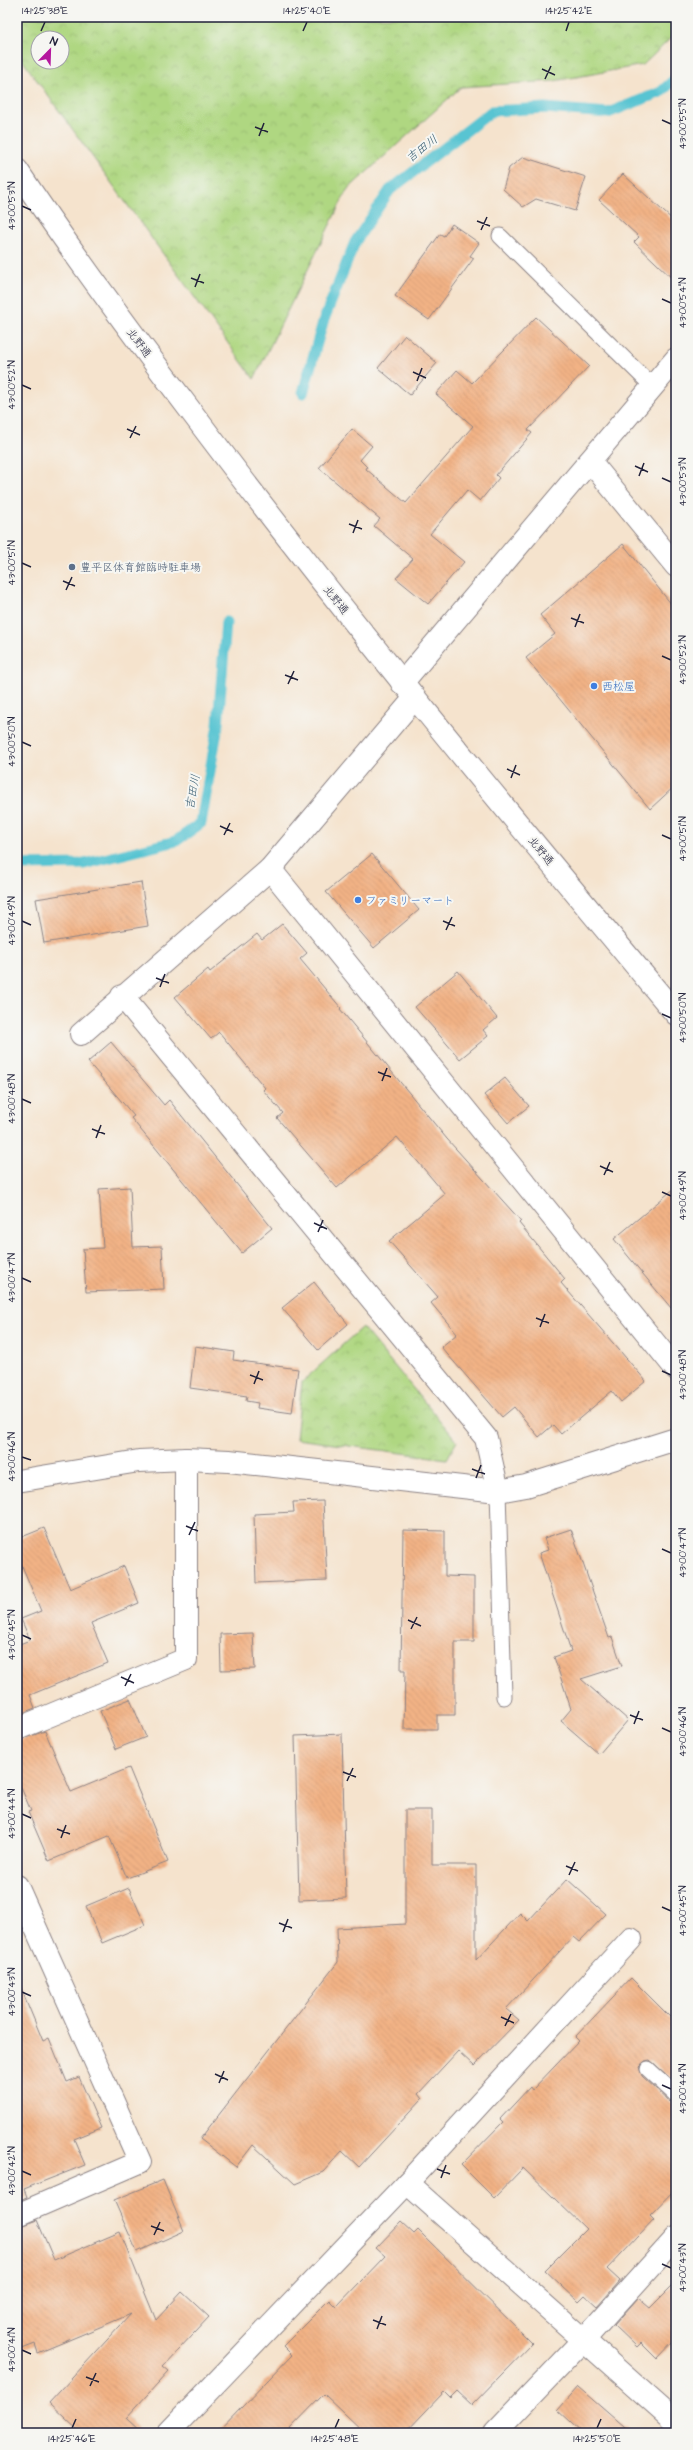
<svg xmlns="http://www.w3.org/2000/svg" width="693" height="2450" font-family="'Architects Daughter','Klee One',sans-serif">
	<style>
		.park { fill: url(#park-crowns); stroke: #687c5e; fill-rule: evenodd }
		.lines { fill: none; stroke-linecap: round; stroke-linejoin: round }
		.stream { stroke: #58c4d2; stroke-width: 11 }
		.building { fill: url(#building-back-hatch) }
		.lane-casing { stroke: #8c8284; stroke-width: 17 }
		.street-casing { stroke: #8c8284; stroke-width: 24 }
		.secondary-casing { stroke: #8c8284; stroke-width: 24 }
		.lane { stroke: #fff; stroke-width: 15 }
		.street { stroke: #fff; stroke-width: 22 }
		.secondary { stroke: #fff; stroke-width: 22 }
		.ticks { fill: none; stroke: #22223b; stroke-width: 1.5 }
		.service-dot { fill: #5c6f8a; stroke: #f6f6f2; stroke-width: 1.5 }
		.shop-dot { fill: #3f7fe0; stroke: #f6f6f2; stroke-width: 1.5 }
		.labels { text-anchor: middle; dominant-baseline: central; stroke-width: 4; stroke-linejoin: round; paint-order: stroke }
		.street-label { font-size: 11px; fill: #22223b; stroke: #f6f6f2 }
		.service-label { font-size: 11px; fill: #4e5e75; stroke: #f6f6f2; text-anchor: start }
		.shop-label { font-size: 11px; fill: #366cbe; stroke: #f6f6f2; text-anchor: start }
		.water-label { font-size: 12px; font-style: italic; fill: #355b70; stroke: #f6f6f2 }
		.neatline { fill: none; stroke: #22223b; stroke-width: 1.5 }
		.ticks-label { font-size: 10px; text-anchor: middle; fill: #22223b }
	</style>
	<defs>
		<pattern id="park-crowns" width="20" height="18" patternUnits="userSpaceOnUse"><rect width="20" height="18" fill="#afd781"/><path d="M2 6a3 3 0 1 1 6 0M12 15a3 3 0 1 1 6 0" fill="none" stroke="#96b870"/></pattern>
		<pattern id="building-back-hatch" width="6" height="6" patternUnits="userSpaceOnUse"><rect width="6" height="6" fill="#f2b285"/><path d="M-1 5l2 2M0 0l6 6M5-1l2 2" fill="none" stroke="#cf9974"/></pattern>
	</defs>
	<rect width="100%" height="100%" fill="#f6f6f2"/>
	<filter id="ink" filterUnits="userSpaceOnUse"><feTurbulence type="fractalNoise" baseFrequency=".025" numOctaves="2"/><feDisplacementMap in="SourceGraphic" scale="8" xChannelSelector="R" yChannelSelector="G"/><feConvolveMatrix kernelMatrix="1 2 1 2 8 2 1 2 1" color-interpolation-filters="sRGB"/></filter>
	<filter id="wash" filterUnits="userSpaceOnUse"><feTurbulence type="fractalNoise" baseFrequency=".012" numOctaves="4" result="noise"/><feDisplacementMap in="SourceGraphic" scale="16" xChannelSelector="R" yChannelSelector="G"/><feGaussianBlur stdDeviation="0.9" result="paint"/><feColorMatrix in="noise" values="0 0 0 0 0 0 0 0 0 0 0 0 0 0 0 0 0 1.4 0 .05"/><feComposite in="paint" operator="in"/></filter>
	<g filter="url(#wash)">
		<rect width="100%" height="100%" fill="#f5e3cd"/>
		<g class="park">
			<path d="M17,17H676V33L643,65L554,81L461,87L347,190L254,379L17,53ZM38,38H62V62H38Z"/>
			<path d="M362,1327L457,1441L447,1459L296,1439L302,1382Z"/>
		</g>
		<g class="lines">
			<g class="stream">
				<path d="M303,393L323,322L355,242L390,190L492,111L545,108L608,113L661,92L676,78"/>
				<path d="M17,865L84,864L176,841L201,823L218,725L226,622"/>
			</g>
		</g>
		<g id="blocks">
			<g class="building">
				<path d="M523,157L586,177L575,211L536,199L523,207L503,189L509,168Z"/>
				<path d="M623,174L676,223V282L634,242L639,237L599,200Z"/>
				<path d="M452,224L479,243L470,256L474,258L429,320L395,296L440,234L444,236Z"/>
				<path d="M536,317L589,366L528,430L532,433L496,475L499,478L480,501L467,490L430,534L464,562L428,604L396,578L413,559L374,526L380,519L319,468L352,429L372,446L360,460L367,467L366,469L406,503L473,426L436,394L457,370L472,383Z"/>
				<path d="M405,335L437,363L410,395L378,368Z"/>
				<path d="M623,544L676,610V785L650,809L526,658L555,634L540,615Z"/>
				<path d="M372,854L419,910L374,948L326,892Z"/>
				<path d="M141,882L148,926L44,943L36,899Z"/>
				<path d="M282,924L307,953L300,959L341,1008L340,1009L447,1139L521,1221L519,1223L565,1279L561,1283L646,1381L621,1402L612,1391L561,1434L553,1425L539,1437L514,1407L502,1417L441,1347L457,1334L431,1303L438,1297L389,1241L445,1194L397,1137L337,1188L277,1118L283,1113L263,1090L265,1088L219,1032L211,1039L175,997L208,969L210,972L257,934L262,940Z"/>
				<path d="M458,971L497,1018L483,1030L488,1036L460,1059L415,1007Z"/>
				<path d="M111,1042L164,1105L169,1100L272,1228L242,1253L131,1118L134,1116L88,1062Z"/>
				<path d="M505,1078L529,1106L508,1123L484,1095Z"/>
				<path d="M130,1187L133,1247L162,1246L164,1289L86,1292L83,1249L103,1248L99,1189Z"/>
				<path d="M676,1187V1314L614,1239Z"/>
				<path d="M314,1282L348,1324L318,1350L282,1308Z"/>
				<path d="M195,1346L234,1352L233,1360L298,1369L292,1413L257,1408L258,1403L246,1401L247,1396L190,1388Z"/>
				<path d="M323,1501L327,1580L256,1583L254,1514L294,1512L293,1502Z"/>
				<path d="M44,1528L70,1589L124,1566L139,1603L91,1623L108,1663L30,1695L35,1708L17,1715V1645L30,1640L21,1619L41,1611L17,1554V1539Z"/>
				<path d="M571,1529L609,1638L612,1637L622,1666L581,1679L628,1720L599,1754L561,1721L571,1709L554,1657L571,1651L539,1553L548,1550L544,1538Z"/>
				<path d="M403,1530L445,1531V1576L474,1577V1642H455V1715H437V1729H404L405,1670H401Z"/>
				<path d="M253,1633L255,1669L221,1670L220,1634Z"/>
				<path d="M130,1699L146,1737L116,1749L100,1711Z"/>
				<path d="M45,1731L71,1792L129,1768L168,1862L127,1878L109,1836L49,1861L28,1812L31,1811L17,1778V1741Z"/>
				<path d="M342,1734L346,1898L299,1900L295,1736Z"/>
				<path d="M405,1810H432V1865H476V1960L520,1913L528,1921L567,1879L606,1914L579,1942L573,1937L506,2009L519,2020L474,2066L458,2051L418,2094L422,2099L359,2167L342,2151L323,2172L295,2184L253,2145L236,2167L200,2139L338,1962L337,1928L405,1924Z"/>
				<path d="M129,1888L145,1925L102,1943L86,1906Z"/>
				<path d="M631,1978L676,2023V2083L650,2060L645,2061L639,2067L642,2076L670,2102L676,2104V2188L650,2215L654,2219L607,2269L620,2281L597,2307L585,2296L579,2302L545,2270L586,2229L523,2168L494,2198L461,2165L503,2122L500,2119L530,2087L532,2090L579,2041L575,2037Z"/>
				<path d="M18,1981L43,2041L49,2038L67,2082L79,2077L101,2128L74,2139L85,2165L24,2189L27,2197L17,2201Z"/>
				<path d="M163,2180L184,2231L137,2252L114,2200Z"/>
				<path d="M37,2220L54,2260L120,2232L156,2320L182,2292L209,2317L163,2366L169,2371L126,2418L142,2433H81L49,2403L131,2314L38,2353L35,2344L17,2351V2227Z"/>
				<path d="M401,2222L414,2234L418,2230L532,2343L472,2405L457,2391L450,2398L444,2392L405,2433H365L324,2394L286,2433H217L292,2355L283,2346L329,2300L336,2307L385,2256L376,2248Z"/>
				<path d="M676,2282V2339L657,2359L641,2343L637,2347L614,2325L638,2298L650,2308Z"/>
				<path d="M578,2387L631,2433H583L558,2410Z"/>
			</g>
		</g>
	</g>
	<g filter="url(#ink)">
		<use href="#blocks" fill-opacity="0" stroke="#8c8284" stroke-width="1"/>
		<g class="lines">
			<g class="lane-casing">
				<g id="lane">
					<path d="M500,236L652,386"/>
					<path d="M498,1491L504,1697"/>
					<path d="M648,2069L676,2095"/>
				</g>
			</g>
			<g class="street-casing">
				<g id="street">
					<path d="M590,461L676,566"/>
					<path d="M402,683L676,359"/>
					<path d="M270,869L676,1369"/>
					<path d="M122,996L486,1438L498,1491"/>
					<path d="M81,1034L270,869L414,699"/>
					<path d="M17,1729L186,1659V1459"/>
					<path d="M17,1886L140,2162L17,2215"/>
					<path d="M407,2183L676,2422"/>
					<path d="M168,2433L407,2183L631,1939"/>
					<path d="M495,2433L583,2341L676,2238"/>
				</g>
			</g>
			<g class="secondary-casing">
				<g id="secondary">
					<path d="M17,170C72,253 130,331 190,410C345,617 511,816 676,1014"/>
					<path d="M17,1481L139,1461L186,1459L229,1461L498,1491L526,1486L676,1439"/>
				</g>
			</g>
			<use href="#lane" class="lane"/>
			<use href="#street" class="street"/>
			<use href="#secondary" class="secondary"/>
		</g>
	</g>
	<path class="ticks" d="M41,31L45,22M303,31L307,22M566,31L569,22M542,69L555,75M545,79L551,66M662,120L671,124M255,127L268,132M259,136L264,123M22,206L31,210M477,221L490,226M481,230L487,217M191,278L204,283M195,287L200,274M662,299L671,303M413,372L426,378M417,381L422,368M22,385L31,389M127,429L140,435M130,438L136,426M635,466L648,472M639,476L644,463M662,478L671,482M349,524L362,529M353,533L358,520M22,563L31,567M63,581L75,586M66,590L72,577M571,618L584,623M575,627L580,614M662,656L671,660M285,675L298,680M288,684L294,671M22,742L31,746M507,769L520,775M511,778L516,765M220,826L233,832M224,835L230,823M662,835L671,839M22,921L31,925M443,921L455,926M446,930L452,917M156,978L169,983M160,987L165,974M662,1014L671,1018M378,1072L391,1077M382,1081L387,1068M22,1099L31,1103M92,1129L105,1134M96,1138L101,1125M600,1166L613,1172M604,1175L610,1162M662,1192L671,1196M314,1223L327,1229M318,1232L323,1220M22,1278L31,1282M536,1318L549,1323M540,1327L545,1314M662,1371L671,1375M250,1375L263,1380M254,1384L259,1371M22,1457L31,1460M472,1469L485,1474M476,1478L481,1465M186,1526L198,1531M189,1535L195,1522M662,1549L671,1553M408,1620L421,1626M411,1629L417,1617M22,1635L31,1639M121,1677L134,1683M125,1686L131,1674M630,1715L643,1720M634,1724L639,1711M662,1728L671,1732M343,1772L356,1777M347,1781L353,1768M22,1814L31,1818M57,1829L70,1834M61,1838L66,1825M566,1866L578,1871M569,1875L575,1862M662,1907L671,1911M279,1923L292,1928M283,1932L288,1919M22,1992L31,1996M501,2017L514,2023M505,2026L511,2014M215,2074L228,2080M219,2083L224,2071M662,2085L671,2089M437,2169L450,2174M22,2171L31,2175M441,2178L446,2165M151,2226L164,2231M154,2235L160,2222M662,2264L671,2268M373,2320L386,2325M377,2329L382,2316M22,2350L31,2354M86,2377L99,2382M90,2386L96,2373M72,2428L76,2419M335,2428L339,2419M597,2428L601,2419"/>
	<circle class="service-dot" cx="72" cy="567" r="4"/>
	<g class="shop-dot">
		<circle cx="594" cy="686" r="4"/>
		<circle cx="358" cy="900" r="4"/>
	</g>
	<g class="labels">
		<g class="street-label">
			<text transform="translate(139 343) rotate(53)">北野通</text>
			<text transform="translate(336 600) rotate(51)">北野通</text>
			<text transform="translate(541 851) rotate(50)">北野通</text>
		</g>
		<g class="service-label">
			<text x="80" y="567">豊平区体育館臨時駐車場</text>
		</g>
		<g class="shop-label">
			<text x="602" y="686">西松屋</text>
			<text x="366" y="900">ファミリーマート</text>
		</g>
		<g class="water-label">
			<text transform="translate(422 149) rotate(-38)">吉田川</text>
			<text transform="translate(193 792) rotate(-80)">吉田川</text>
		</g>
	</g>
	<rect width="693" height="2450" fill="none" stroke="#f6f6f2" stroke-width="44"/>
	<g transform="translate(50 50) rotate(23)"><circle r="19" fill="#f6f6f2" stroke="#a1a1a9"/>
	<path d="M0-3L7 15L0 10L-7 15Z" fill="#b5179e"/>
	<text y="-6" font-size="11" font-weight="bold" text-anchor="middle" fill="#22223b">N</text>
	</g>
	<rect x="22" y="22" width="649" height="2406" class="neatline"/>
	<g class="ticks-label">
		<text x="45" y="14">141°25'38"E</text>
		<text x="307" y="14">141°25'40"E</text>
		<text x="569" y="14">141°25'42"E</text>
		<text transform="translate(682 124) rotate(-90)" y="4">43°00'55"N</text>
		<text transform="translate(11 206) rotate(-90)" y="4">43°00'53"N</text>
		<text transform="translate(682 303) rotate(-90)" y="4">43°00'54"N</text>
		<text transform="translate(11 385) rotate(-90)" y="4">43°00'52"N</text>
		<text transform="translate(682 482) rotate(-90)" y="4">43°00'53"N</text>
		<text transform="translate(11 563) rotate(-90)" y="4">43°00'51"N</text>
		<text transform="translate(682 660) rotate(-90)" y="4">43°00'52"N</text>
		<text transform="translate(11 742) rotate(-90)" y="4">43°00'50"N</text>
		<text transform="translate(682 839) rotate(-90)" y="4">43°00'51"N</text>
		<text transform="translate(11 921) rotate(-90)" y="4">43°00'49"N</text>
		<text transform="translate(682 1018) rotate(-90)" y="4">43°00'50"N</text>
		<text transform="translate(11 1099) rotate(-90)" y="4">43°00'48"N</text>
		<text transform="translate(682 1196) rotate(-90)" y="4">43°00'49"N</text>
		<text transform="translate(11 1278) rotate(-90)" y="4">43°00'47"N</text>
		<text transform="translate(682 1375) rotate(-90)" y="4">43°00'48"N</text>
		<text transform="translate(11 1457) rotate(-90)" y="4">43°00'46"N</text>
		<text transform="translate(682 1553) rotate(-90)" y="4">43°00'47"N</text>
		<text transform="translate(11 1635) rotate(-90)" y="4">43°00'45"N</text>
		<text transform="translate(682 1732) rotate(-90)" y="4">43°00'46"N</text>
		<text transform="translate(11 1814) rotate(-90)" y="4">43°00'44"N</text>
		<text transform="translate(682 1911) rotate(-90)" y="4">43°00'45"N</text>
		<text transform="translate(11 1992) rotate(-90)" y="4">43°00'43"N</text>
		<text transform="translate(682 2089) rotate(-90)" y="4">43°00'44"N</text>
		<text transform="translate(11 2171) rotate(-90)" y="4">43°00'42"N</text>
		<text transform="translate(682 2268) rotate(-90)" y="4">43°00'43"N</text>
		<text transform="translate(11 2350) rotate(-90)" y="4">43°00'41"N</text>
		<text x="72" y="2442">141°25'46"E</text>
		<text x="335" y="2442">141°25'48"E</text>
		<text x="597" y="2442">141°25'50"E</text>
	</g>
</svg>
